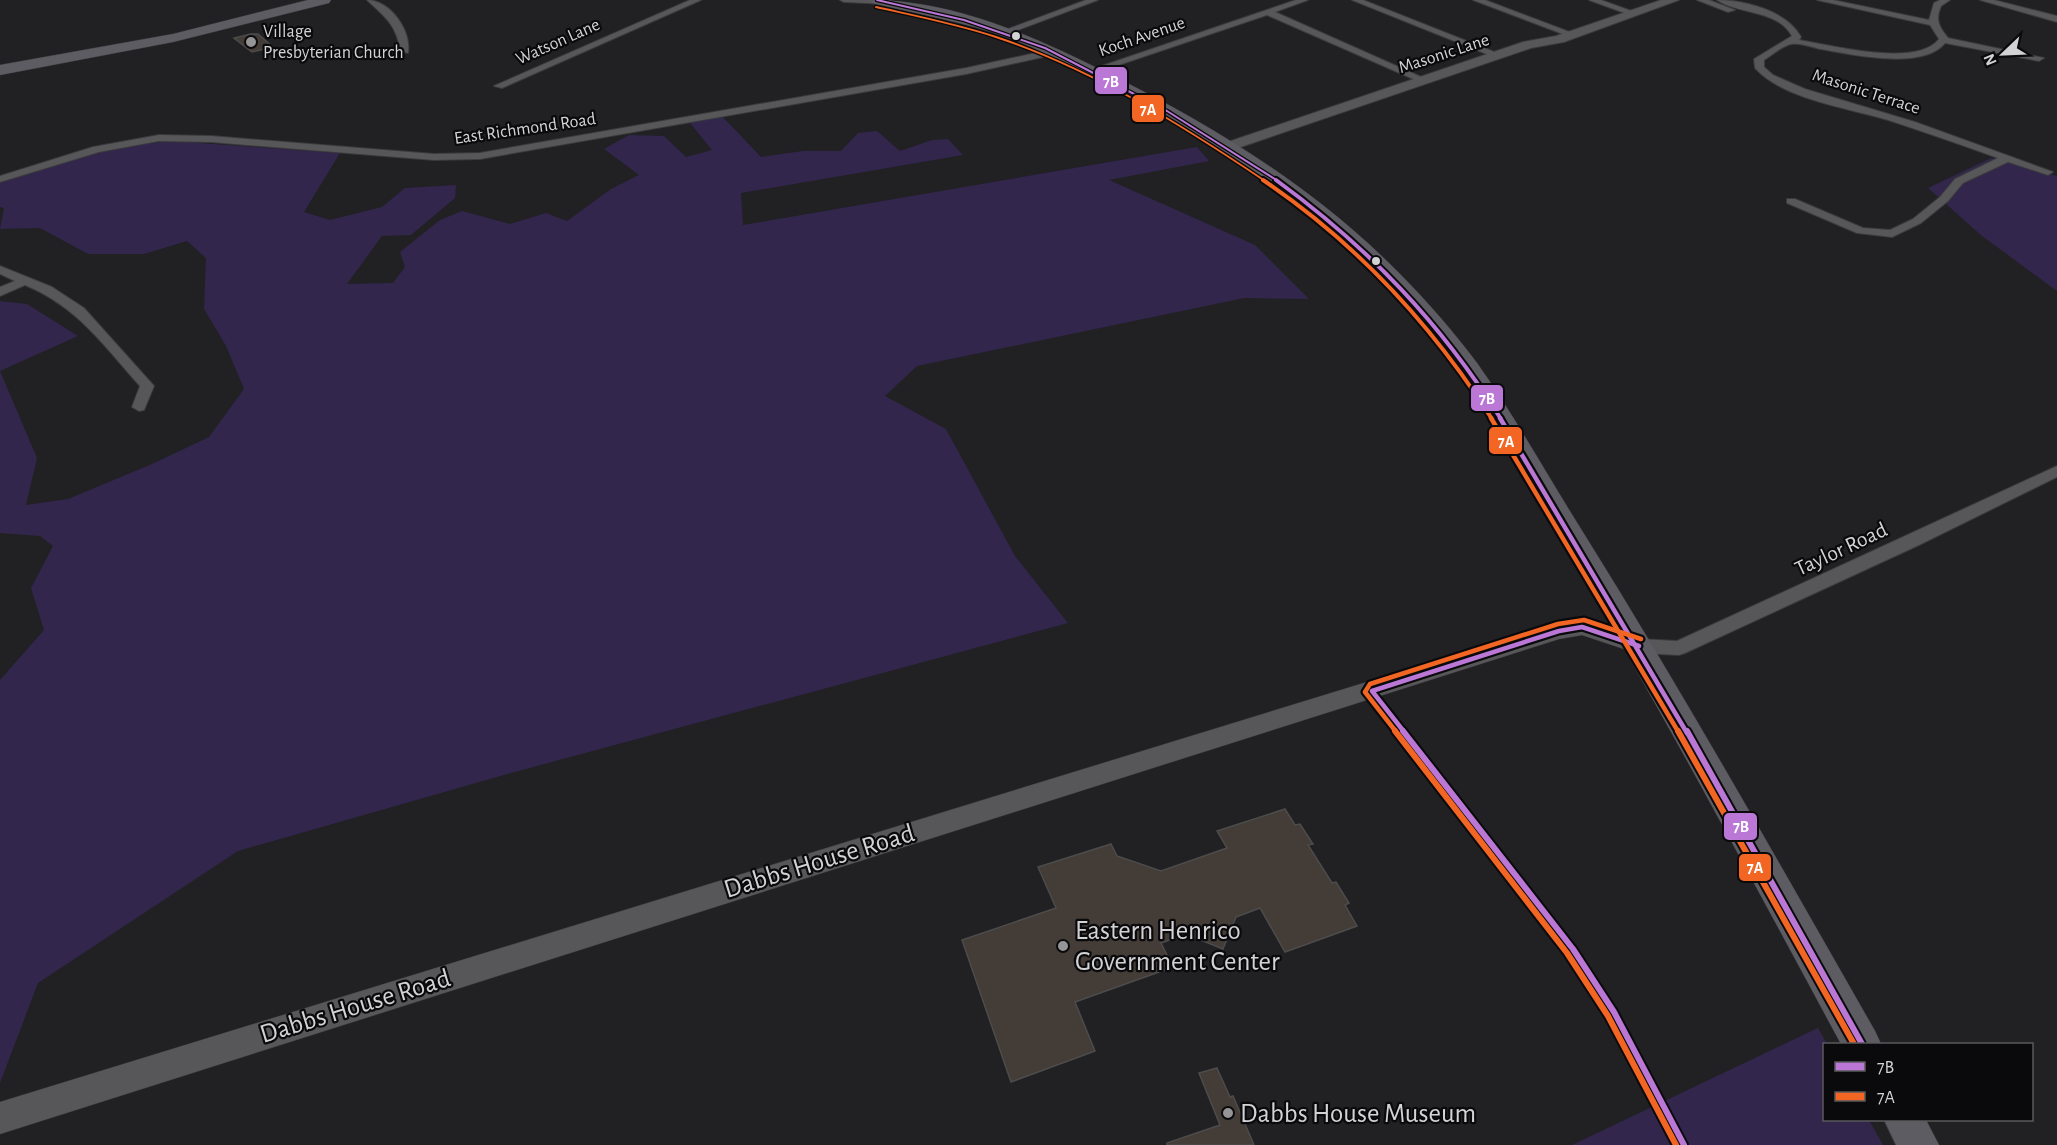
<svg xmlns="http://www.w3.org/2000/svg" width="2057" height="1145" font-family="'Alegreya Sans',sans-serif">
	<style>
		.green { fill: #32264c }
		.building { fill: #433c37; stroke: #4d4c4c; stroke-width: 1.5 }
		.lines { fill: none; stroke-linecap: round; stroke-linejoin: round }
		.minor-casing { stroke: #3b3a3c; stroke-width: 2 }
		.tertiary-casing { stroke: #3b3a3c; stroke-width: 1 }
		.secondary-casing { stroke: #3b3a3c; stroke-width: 2 }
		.primary-casing { stroke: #3b3a3c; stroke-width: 1 }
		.minor { fill: #575759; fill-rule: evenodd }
		.tertiary { fill: #575759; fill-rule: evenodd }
		.secondary { fill: #575759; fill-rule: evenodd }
		.primary { fill: #5d5c62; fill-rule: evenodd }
		.bus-1-far3-casing { stroke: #0a0a0c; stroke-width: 4.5 }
		.bus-1-far2-casing { stroke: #0a0a0c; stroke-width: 8 }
		.bus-1-far1-casing { stroke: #0a0a0c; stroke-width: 9 }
		.bus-1-casing { stroke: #0a0a0c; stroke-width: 10 }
		.bus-2-far3-casing { stroke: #0a0a0c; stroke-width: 4.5 }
		.bus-2-far2-casing { stroke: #0a0a0c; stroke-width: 8 }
		.bus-2-far1-casing { stroke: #0a0a0c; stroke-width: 9 }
		.bus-2-casing { stroke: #0a0a0c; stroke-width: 10 }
		.bus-1-far3 { stroke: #ba77d6; stroke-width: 2 }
		.bus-1-far2 { stroke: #ba77d6; stroke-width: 4 }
		.bus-1-far1 { stroke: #ba77d6; stroke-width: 4.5 }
		.bus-1 { stroke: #ba77d6; stroke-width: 6 }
		.bus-2-far3 { stroke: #f26522; stroke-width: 2 }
		.bus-2-far2 { stroke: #f26522; stroke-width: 4 }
		.bus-2-far1 { stroke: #f26522; stroke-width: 4.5 }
		.bus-2 { stroke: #f26522; stroke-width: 6 }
		.bus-dot { fill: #d3d2d5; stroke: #0a0a0c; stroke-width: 2 }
		.poi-dot { fill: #959497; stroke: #0a0a0c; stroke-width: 2 }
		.labels { text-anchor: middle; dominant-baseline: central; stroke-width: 4.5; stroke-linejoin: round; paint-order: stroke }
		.far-poi-label { font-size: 18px; fill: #d3d2d5; stroke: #0a0a0c; text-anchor: start }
		.far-street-label { font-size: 18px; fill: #d3d2d5; stroke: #0a0a0c }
		.street-label { font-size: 22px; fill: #d3d2d5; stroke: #0a0a0c }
		.near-street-label { font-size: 27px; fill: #d3d2d5; stroke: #0a0a0c }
		.near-poi-label { font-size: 27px; fill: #d3d2d5; stroke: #0a0a0c; text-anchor: start }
		.line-badge { stroke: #0a0a0c; stroke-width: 2 }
		.badge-label { font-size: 16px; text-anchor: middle; font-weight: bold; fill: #fff }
	</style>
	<rect width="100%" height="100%" fill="#212023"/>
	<g class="green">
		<path d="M722,116L761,157L803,151H841L858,133L877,131L900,151L932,140L948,139L963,155L741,193L743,225L1197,147L1209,161L1109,180L1255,245L1309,299L1244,298L917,366L885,396L946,429L1015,556L1068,623L511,773L238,851L38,983L0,1083V680L44,630L31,588L53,546L40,536L0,533V301L27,304L78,336L0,371L37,458L26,505L68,499L152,464L209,437L244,389L226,346L204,309L206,258L187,241L144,254H88L40,228L0,229L4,208L0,207V182L109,148L171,141L340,153L304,212L330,220L382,207L405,188L456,185L455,198L411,235L382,236L347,284L393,283L405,267L400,252L440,220L462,211L510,224L546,213L567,221L611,189L639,175L604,149L629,135L664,136L686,157L712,150L690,123Z"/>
		<path d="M1991,158L2057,176V291L1982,236L1928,188Z"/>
		<path d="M1818,1028L1827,1044H1824V1120H1869L1883,1145H1572Z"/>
	</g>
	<g class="building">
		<path d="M251,34H258L273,47L252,52L234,38Z"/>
		<path d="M1285,809L1295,825L1300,824L1313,844L1308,845L1332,883L1336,882L1349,903L1345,905L1357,926L1285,952L1260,908L1236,917L1223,949L1186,934L1161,943L1173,967L1075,1002L1095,1051L1011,1082L962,940L1056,908L1038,867L1111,844L1117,856L1161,871L1227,848L1217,831Z"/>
		<path d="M1217,1068L1230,1097L1233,1096L1254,1145H1167V1143L1220,1125L1199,1073Z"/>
	</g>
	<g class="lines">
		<g class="minor-casing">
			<g id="minor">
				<path d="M367,0C390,0 412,31 408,53L401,51C395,23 386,18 367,0Z"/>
				<path d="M690,0H701L502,88L494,86Z"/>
				<path d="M840,0H890L892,2L888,4L844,2Z"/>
				<path d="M1086,0H1098L1007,34L1000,32Z"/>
				<path d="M1296,0H1308L1275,12L1428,80L1420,82L1267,15L1095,73L1087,71Z"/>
				<path d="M1352,0H1363L1502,55L1494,57Z"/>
				<path d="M1473,0H1485L1575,34L1568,36Z"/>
				<path d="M1589,0H1601L1637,13L1630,15Z"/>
				<path d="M1697,0H1709L1735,10L1728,12Z"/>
				<path d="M1717,0C1745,0 1787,11 1801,37L1799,40C1831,45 1917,68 1939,39L1930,25L1817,0H1833L1929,20L1934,3L1940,0H1950L1941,6C1935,20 1939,27 1948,38L2044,58L2039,61L1945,43C1922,71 1851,54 1820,49C1812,47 1800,43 1792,44C1783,45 1771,56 1764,60V67L1773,75L1805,89L1915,122L2053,172L2048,175L2008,162L1963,183L1948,201L1921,223L1892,237L1857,233L1787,203V199H1795L1863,228L1890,230L1913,219L1940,197L1955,179L1998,158C1962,145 1925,132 1888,120C1849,108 1784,100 1755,68L1754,59L1792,36C1777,9 1739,15 1717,0Z"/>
				<path d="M1980,0H1994L2057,16V22Z"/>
				<path d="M1054,49L1058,52L1057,54L966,74L480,159L434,160L211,142L159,141L99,152L0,182V176L93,147L159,135L211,136L434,154L480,153L966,68Z"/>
				<path d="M0,266L52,287L84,308L154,386L144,410L139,411L132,407L140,386C103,345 78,307 25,285L0,296V287L15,281L0,274Z"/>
				<path d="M2057,466V477L1919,545L1685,653L1679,655L1639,653L1633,651L1630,646L1633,641L1639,639L1677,641Z"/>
			</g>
		</g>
		<g class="tertiary-casing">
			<path id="tertiary" d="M1582,619L1647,640L1650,646L1647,652L1639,654L1582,635L1559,639L0,1134V1102L1559,623Z"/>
		</g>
		<g class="secondary-casing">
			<path id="secondary" d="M1661,0H1679L1564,42L1531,48L1232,150H1222L1219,147L1222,144L1523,42L1556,36Z"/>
		</g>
		<g class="primary-casing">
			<g id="primary">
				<path d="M308,0H331L329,3L173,42L0,75V65L173,34Z"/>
				<path d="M870,0C955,0 1038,38 1113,76C1216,127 1317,190 1398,272C1426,300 1453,331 1477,363C1514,415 1547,475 1581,529C1684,694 1779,863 1875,1031L1881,1044H1841C1748,872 1656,699 1555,530C1523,477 1494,422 1459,370C1438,338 1410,307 1383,279C1310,204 1221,146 1130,97C1091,76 1051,54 1009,38C965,22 918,14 872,3Z"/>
				<path d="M1884,1120H1926L1939,1145H1896Z"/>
			</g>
		</g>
		<use href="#minor" class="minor"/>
		<use href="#tertiary" class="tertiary"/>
		<use href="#secondary" class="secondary"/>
		<use href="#primary" class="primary"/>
		<g class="bus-1-far3-casing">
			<path id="bus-1-far3" d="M877,0L964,20L1045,48L1167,111L1278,181"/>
		</g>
		<g class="bus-1-far2-casing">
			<path id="bus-1-far2" d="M1276,180C1369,248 1440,322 1501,419"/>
		</g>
		<g class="bus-1-far1-casing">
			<g id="bus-1-far1">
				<path d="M1500,418L1687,733"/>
				<path d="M1405,733L1372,691L1559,631L1582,627L1639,646"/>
			</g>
		</g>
		<g class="bus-1-casing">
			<g id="bus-1">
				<path d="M1403,731L1573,949L1614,1012L1684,1145"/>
				<path d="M1687,731L1862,1044"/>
			</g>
		</g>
		<g class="bus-2-far3-casing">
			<path id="bus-2-far3" d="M876,7C916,16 957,24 996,37C1092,69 1182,125 1265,181"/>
		</g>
		<g class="bus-2-far2-casing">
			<path id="bus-2-far2" d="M1263,180C1356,243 1432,325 1492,419"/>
		</g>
		<g class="bus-2-far1-casing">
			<g id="bus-2-far1">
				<path d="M1491,418L1679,733"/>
				<path d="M1397,733L1365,692L1370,684L1558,624L1584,620L1641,639"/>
			</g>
		</g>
		<g class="bus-2-casing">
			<g id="bus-2">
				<path d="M1395,731L1567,953L1608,1016L1676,1145"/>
				<path d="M1678,731L1854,1044"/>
			</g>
		</g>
		<use href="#bus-1-far3" class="bus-1-far3"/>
		<use href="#bus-1-far2" class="bus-1-far2"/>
		<use href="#bus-1-far1" class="bus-1-far1"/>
		<use href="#bus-1" class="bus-1"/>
		<use href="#bus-2-far3" class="bus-2-far3"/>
		<use href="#bus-2-far2" class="bus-2-far2"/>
		<use href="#bus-2-far1" class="bus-2-far1"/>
		<use href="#bus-2" class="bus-2"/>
	</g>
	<g class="bus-dot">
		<circle cx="1016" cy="36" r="5"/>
		<circle cx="1376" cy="261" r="5"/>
	</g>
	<g class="poi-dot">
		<circle cx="251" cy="42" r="6"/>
		<circle cx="1063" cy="946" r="6"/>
		<circle cx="1228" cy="1113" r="6"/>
	</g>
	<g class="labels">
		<g class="far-poi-label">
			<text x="263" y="32">Village<tspan x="263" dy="21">Presbyterian Church</tspan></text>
		</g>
		<g class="far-street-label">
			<text transform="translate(1142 37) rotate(-19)">Koch Avenue</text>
			<text transform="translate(558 42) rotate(-24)">Watson Lane</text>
			<text transform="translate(1444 54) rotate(-18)">Masonic Lane</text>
			<text transform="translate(1866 92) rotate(18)">Masonic Terrace</text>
			<text transform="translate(525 129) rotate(-8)">East Richmond Road</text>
		</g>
		<g class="street-label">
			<text transform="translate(1841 549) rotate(-25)">Taylor Road</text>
		</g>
		<g class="near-street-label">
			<text transform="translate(819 861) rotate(-17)">Dabbs House Road</text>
			<text transform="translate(355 1006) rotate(-17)">Dabbs House Road</text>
		</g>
		<g class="near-poi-label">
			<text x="1075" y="930">Eastern Henrico<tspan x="1075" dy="31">Government Center</tspan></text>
			<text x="1240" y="1113">Dabbs House Museum</text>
		</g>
	</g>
	<g class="line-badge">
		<rect x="1094" y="66" width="34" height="29" rx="6" fill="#ba77d6"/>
		<rect x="1131" y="94" width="34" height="29" rx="6" fill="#f26522"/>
		<rect x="1470" y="384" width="34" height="28" rx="6" fill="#ba77d6"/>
		<rect x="1488" y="426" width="35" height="29" rx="6" fill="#f26522"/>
		<rect x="1723" y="812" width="35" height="29" rx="6" fill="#ba77d6"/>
		<rect x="1738" y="853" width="34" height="29" rx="6" fill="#f26522"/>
	</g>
	<g class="badge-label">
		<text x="1111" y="87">7B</text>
		<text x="1148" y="115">7A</text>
		<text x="1487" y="404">7B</text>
		<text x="1506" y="447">7A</text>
		<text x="1741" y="832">7B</text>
		<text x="1755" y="873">7A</text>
	</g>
	<rect x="1823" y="1043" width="210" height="78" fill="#0a0a0c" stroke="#5a5a5c" stroke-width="1.5"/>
	<rect x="1835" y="1062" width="30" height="9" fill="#ba77d6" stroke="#5a5a5c" stroke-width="1.5"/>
	<text x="1877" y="1073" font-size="18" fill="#d3d2d5">7B</text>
	<rect x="1835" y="1092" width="30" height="9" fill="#f26522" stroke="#5a5a5c" stroke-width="1.5"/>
	<text x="1877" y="1103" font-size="18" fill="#d3d2d5">7A</text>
	<g transform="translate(2003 54) rotate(247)" stroke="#0a0a0c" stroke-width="4.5" paint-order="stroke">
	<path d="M0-4.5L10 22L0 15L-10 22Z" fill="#d3d2d5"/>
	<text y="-9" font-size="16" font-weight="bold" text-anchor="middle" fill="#d3d2d5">N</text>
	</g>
</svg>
